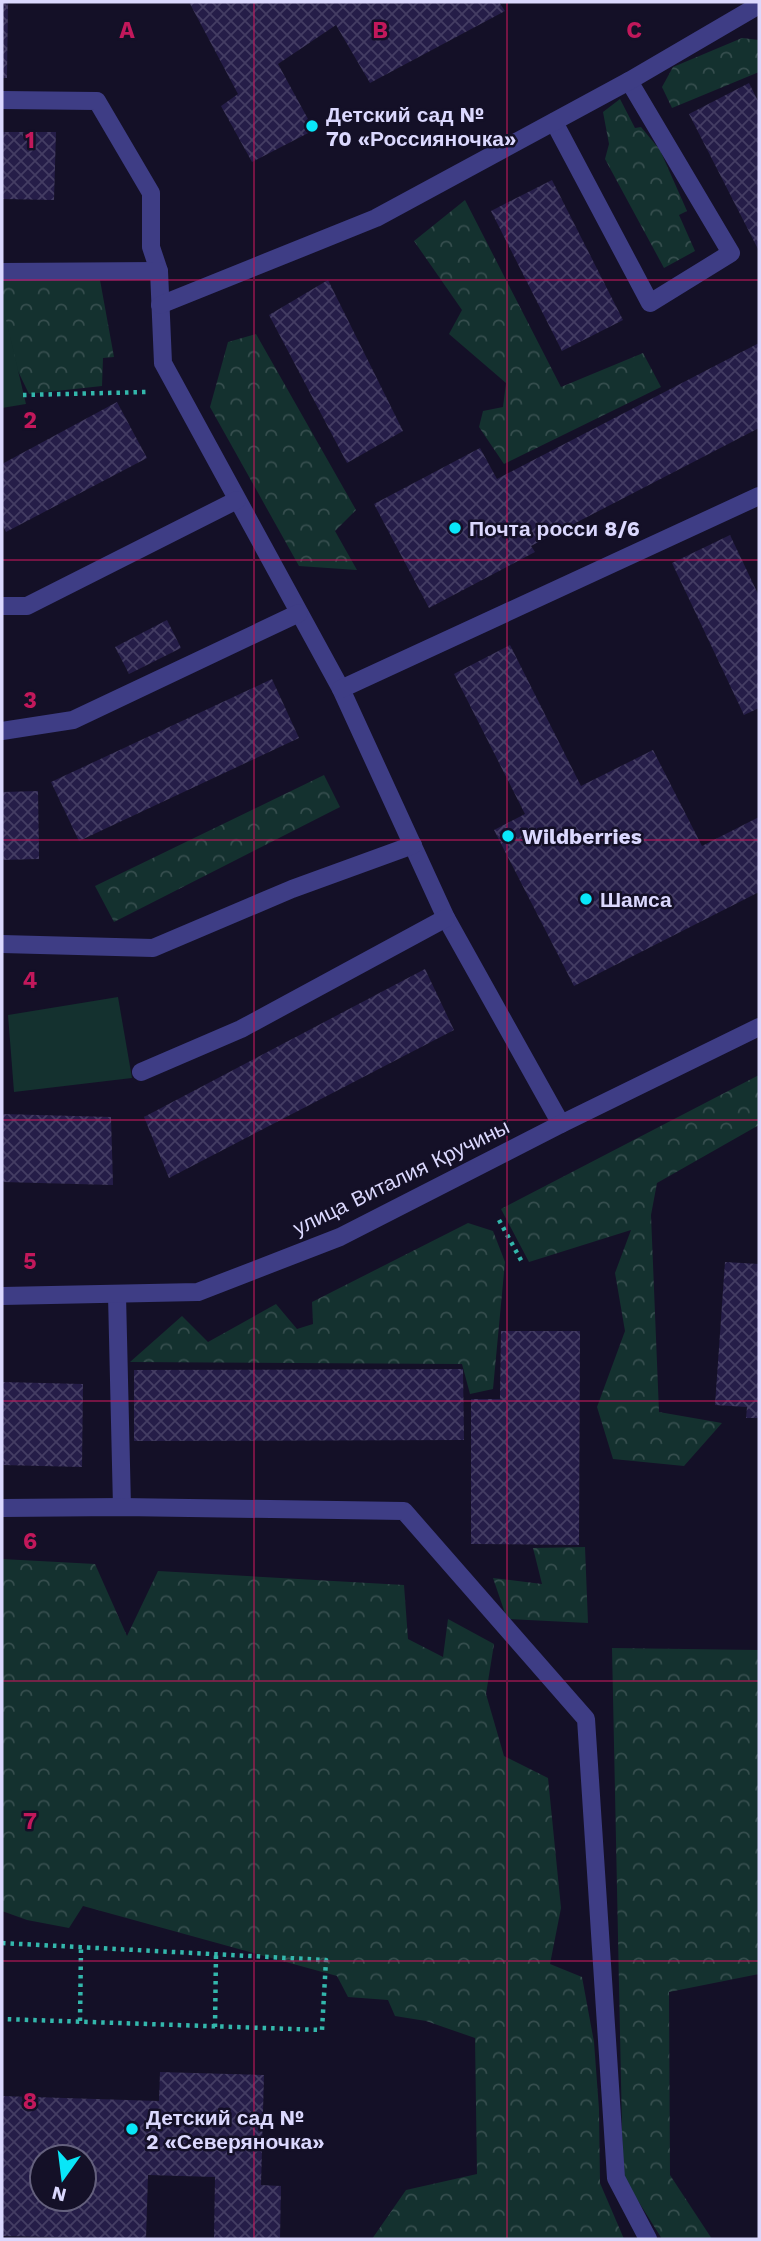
<svg xmlns="http://www.w3.org/2000/svg" width="761" height="2241" font-family="'Work Sans',sans-serif">
	<style>
		.forest { fill: url(#forest-crowns) }
		.green { fill: #14312f }
		.building { fill: url(#building-cross-hatch); fill-rule: evenodd }
		.lines { fill: none; stroke-linecap: round; stroke-linejoin: round }
		.path { stroke: #33b7ac; stroke-width: 4.5; stroke-dasharray: 3.5 5; stroke-linecap: butt }
		.service { stroke: #3e3d85; stroke-width: 18 }
		.minor { stroke: #3e3d85; stroke-width: 18 }
		.grid { fill: none; stroke: #c2185b; stroke-width: 2; stroke-opacity: 0.55 }
		.poi-dot { fill: #09e6f8; stroke: #141027; stroke-width: 2.5 }
		.labels { text-anchor: middle; dominant-baseline: central; stroke-width: 5; stroke-linejoin: round; paint-order: stroke }
		.poi-label { font-size: 21px; font-weight: bold; fill: #dbd8fe; stroke: #141027; text-anchor: start }
		.street-label { font-size: 21px; fill: #dbd8fe; stroke: #141027 }
		.grid-label { font-size: 23px; text-anchor: middle; font-weight: bold; fill: #c2185b; stroke: #141027; stroke-width: 5; stroke-linejoin: round; paint-order: stroke }
	</style>
	<defs>
		<pattern id="forest-crowns" width="20" height="18" patternUnits="userSpaceOnUse" patternTransform="scale(1.75)"><rect width="20" height="18" fill="#14312f"/><path d="M2 6a3 3 0 1 1 6 0M12 15a3 3 0 1 1 6 0" fill="none" stroke="#364e4e"/></pattern>
		<pattern id="building-cross-hatch" width="8" height="8" patternUnits="userSpaceOnUse" patternTransform="scale(1.75)"><rect width="8" height="8" fill="#251d48"/><path d="M0 0l8 8M0 8l8-8" fill="none" stroke="#443d63"/></pattern>
	</defs>
	<rect width="100%" height="100%" fill="#141027"/>
	<g class="forest">
		<path d="M742,38L759,40V72L672,108L662,87L673,67Z"/>
		<path d="M620,99L635,128L641,127L660,150L687,211L679,215L695,251L664,268L605,159L609,144L603,112Z"/>
		<path d="M465,200L561,387L643,353L661,387L504,464L479,427L483,411L503,407L506,383L449,334L462,310L414,241Z"/>
		<path d="M2,278L100,280L114,357L103,358L102,386L29,394L2,338Z"/>
		<path d="M256,334L356,510L335,531L357,570L299,566L210,407L228,342Z"/>
		<path d="M324,775L340,807L114,922L95,886Z"/>
		<path d="M759,1075V1125L657,1183L651,1215L659,1412L722,1423L684,1466L613,1459L597,1407L625,1331L615,1273L631,1230L529,1262L501,1209Z"/>
		<path d="M468,1223L493,1231L505,1262L493,1389L470,1394L462,1364L130,1362L182,1316L208,1342L276,1304L297,1329L313,1324L312,1302Z"/>
		<path d="M585,1547L588,1623L507,1619L493,1578L542,1584L533,1548Z"/>
		<path d="M2,1559L95,1564L127,1636L158,1571L404,1585L408,1639L443,1657L448,1619L494,1644L486,1694L504,1756L548,1778L561,1908L550,1964L582,1977L594,2042L599,2109L600,2183L624,2239H372L406,2190L477,2174L475,2038L426,2021L395,2016L388,2000L348,1997L337,1976L83,1906L69,1928L27,1920L2,1911Z"/>
		<path d="M612,1648L759,1650V1974L669,1992L670,2175L712,2239H662L623,2177Z"/>
	</g>
	<g class="green">
		<path d="M4,311L26,404L2,408V312Z"/>
		<path d="M118,997L132,1078L14,1092L8,1015Z"/>
	</g>
	<g class="building">
		<path d="M2,2H8L7,78H2Z"/>
		<path d="M189,2H499L505,11L370,83L336,25L278,64L314,130L252,162L221,106L238,94Z"/>
		<path d="M749,83L759,103V251L689,114Z"/>
		<path d="M2,132H56L54,200L2,199Z"/>
		<path d="M552,180L623,320L562,351L491,211Z"/>
		<path d="M328,280L403,431L347,463L269,315Z"/>
		<path d="M759,343V428L531,546L535,552L429,608L374,504L480,448L497,479Z"/>
		<path d="M117,402L147,458L6,532L2,524V464Z"/>
		<path d="M730,535L759,596V708L744,715L672,563Z"/>
		<path d="M167,620L181,648L129,674L115,647Z"/>
		<path d="M510,645L581,786L653,750L702,846L759,817V892L574,986L494,830L525,814L454,674Z"/>
		<path d="M272,679L299,738L79,841L51,782Z"/>
		<path d="M38,791L39,859L2,860V792Z"/>
		<path d="M425,969L454,1030L169,1178L144,1117Z"/>
		<path d="M2,1114L111,1117L113,1185L2,1182Z"/>
		<path d="M725,1262L759,1264V1418H746L747,1407L715,1405Z"/>
		<path d="M501,1331H580L579,1545L471,1544V1399H500Z"/>
		<path d="M463,1369L464,1440L134,1441V1370Z"/>
		<path d="M2,1382L83,1384L82,1467L2,1465Z"/>
		<path d="M160,2072L264,2075L261,2185L281,2186L280,2239H214L215,2177L148,2175L146,2239L2,2236V2096L159,2101ZM42,2157H84V2199H42Z"/>
	</g>
	<g class="lines">
		<g class="path">
			<path d="M23,395L147,392"/>
			<path d="M499,1220L522,1262"/>
			<path d="M2,1943L326,1960L322,2030L2,2019"/>
			<path d="M80,2021L81,1948"/>
			<path d="M215,2027L216,1954"/>
		</g>
		<g class="service">
			<path d="M554,122L650,303L731,253L629,81"/>
			<path d="M117,1295L122,1507"/>
			<path d="M2,1508L122,1507L404,1511L586,1719L616,2178L648,2239"/>
		</g>
		<g class="minor">
			<path d="M2,100L97,101L151,193V247L159,271L163,363L341,689L446,918L561,1124"/>
			<path d="M2,272L159,271"/>
			<path d="M160,305L376,218L629,81L759,5"/>
			<path d="M2,606H27L237,500"/>
			<path d="M341,689L759,496"/>
			<path d="M2,731L73,720L299,613"/>
			<path d="M2,944L153,948L292,889L413,845"/>
			<path d="M141,1072L241,1029L446,918"/>
			<path d="M2,1296L198,1292L340,1237L561,1124L759,1027"/>
		</g>
	</g>
	<path class="grid" d="M254,2V2239M507,2V2239M2,280H759M2,560H759M2,840H759M2,1120H759M2,1401H759M2,1681H759M2,1961H759"/>
	<g class="poi-dot">
		<circle cx="312" cy="126" r="7"/>
		<circle cx="455" cy="528" r="7"/>
		<circle cx="508" cy="836" r="7"/>
		<circle cx="586" cy="899" r="7"/>
		<circle cx="132" cy="2129" r="7"/>
	</g>
	<g class="labels">
		<g class="poi-label">
			<text x="326" y="114">Детский сад №<tspan x="326" dy="24">70 «Россияночка»</tspan></text>
			<text x="469" y="528">Почта росси 8/6</text>
			<text x="522" y="836">Wildberries</text>
			<text x="600" y="899">Шамса</text>
			<text x="146" y="2117">Детский сад №<tspan x="146" dy="24">2 «Северяночка»</tspan></text>
		</g>
		<g class="street-label">
			<text transform="translate(401 1177) rotate(-26)">улица Виталия Кручины</text>
		</g>
	</g>
	<g class="grid-label">
		<text x="127" y="38">A</text>
		<text x="380" y="38">B</text>
		<text x="634" y="38">C</text>
		<text x="30" y="148">1</text>
		<text x="30" y="428">2</text>
		<text x="30" y="708">3</text>
		<text x="30" y="988">4</text>
		<text x="30" y="1269">5</text>
		<text x="30" y="1549">6</text>
		<text x="30" y="1829">7</text>
		<text x="30" y="2109">8</text>
	</g>
	<rect width="761" height="2241" fill="none" stroke="#dbd8fe" stroke-width="7"/>
	<g transform="translate(63 2178) rotate(194)"><circle r="33" fill="#141027" stroke="#64607d" stroke-width="2"/>
	<path d="M0-5L12 26L0 18L-12 26Z" fill="#09e6f8"/>
	<text y="-10" font-size="19" font-weight="bold" text-anchor="middle" fill="#dbd8fe">N</text>
	</g>
</svg>
